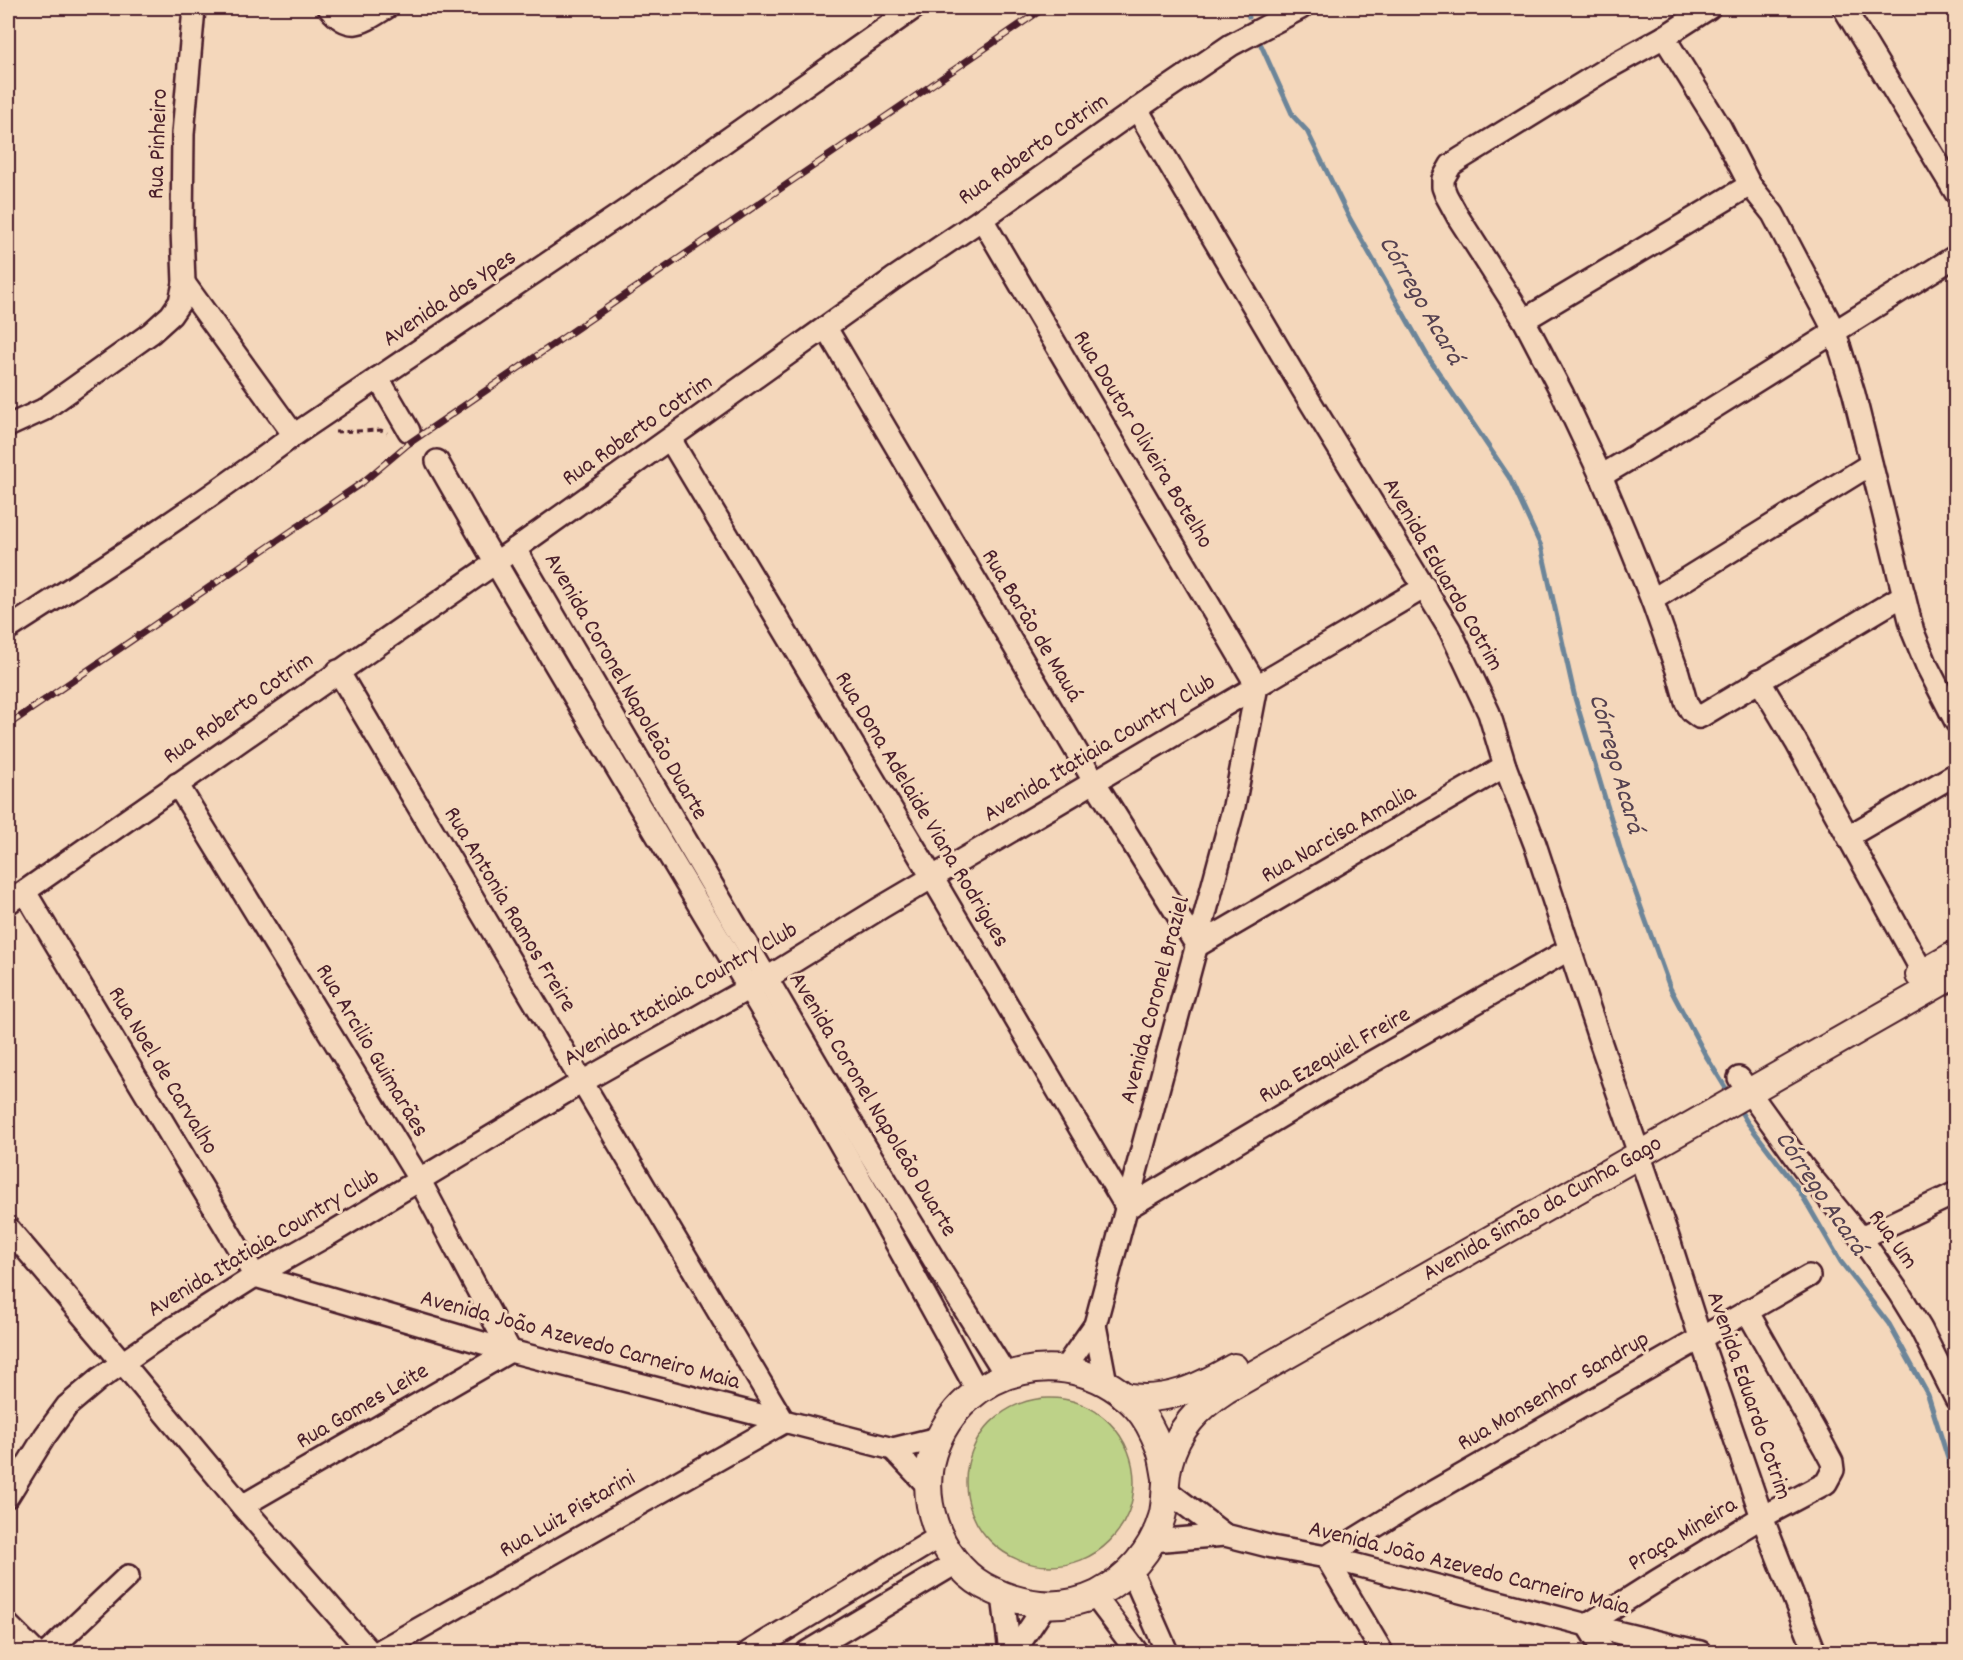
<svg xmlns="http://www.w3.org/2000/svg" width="1963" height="1660" font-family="Dekko,sans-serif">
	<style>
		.green { fill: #bdd288; stroke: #84785a; stroke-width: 1.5 }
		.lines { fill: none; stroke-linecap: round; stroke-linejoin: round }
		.stream { stroke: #6c8599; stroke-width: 5 }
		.minor-casing { stroke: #4a1f2b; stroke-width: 26 }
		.tertiary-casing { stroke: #4a1f2b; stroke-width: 30 }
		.path { stroke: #4a1f2b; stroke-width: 3; stroke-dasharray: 6 4.5; stroke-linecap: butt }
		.minor { stroke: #f4d7bb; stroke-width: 21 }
		.tertiary { stroke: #f4d7bb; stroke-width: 26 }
		.rail-casing { stroke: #4a1f2b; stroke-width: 7 }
		.rail { stroke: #f4d7bb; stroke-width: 4.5; stroke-dasharray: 14; stroke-linecap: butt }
		.labels { text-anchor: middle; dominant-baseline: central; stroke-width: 6; stroke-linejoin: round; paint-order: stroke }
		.street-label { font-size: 24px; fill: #4a1f2b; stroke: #f4d7bb }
		.water-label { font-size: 26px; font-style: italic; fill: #554150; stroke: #f4d7bb }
	</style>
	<rect width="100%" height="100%" fill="#f4d7bb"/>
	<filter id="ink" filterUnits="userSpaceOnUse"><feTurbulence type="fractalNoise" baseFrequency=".0167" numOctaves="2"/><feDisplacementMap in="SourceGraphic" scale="12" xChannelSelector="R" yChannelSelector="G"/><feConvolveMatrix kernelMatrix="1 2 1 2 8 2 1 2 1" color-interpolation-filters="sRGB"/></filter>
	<g filter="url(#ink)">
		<circle class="green" cx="1050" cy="1482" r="84"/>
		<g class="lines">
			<g class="stream">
				<path d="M1246,8L1249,17"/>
				<path d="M1261,45L1293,116L1307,131L1350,219L1428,357L1509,477L1541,546L1575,698L1621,852L1670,988L1706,1056L1730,1095"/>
				<path d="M1738,1107L1747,1122L1799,1190L1841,1262L1889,1324L1928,1395L1956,1484"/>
			</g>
			<g class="minor-casing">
				<g id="minor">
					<path d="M329,8C350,33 362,23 386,8"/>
					<path d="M1709,8L1664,37L1606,69L1460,159L1451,165L1443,179V187L1446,195L1458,217L1524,320L1562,393L1601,476L1625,533L1652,600L1678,673L1686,702L1691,711L1699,717L1703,715L1904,595"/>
					<path d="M1844,8L1956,193"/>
					<path d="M1664,37L1720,127L1750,185L1773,214L1835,332L1854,394L1913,632L1927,666L1956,722"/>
					<path d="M1137,109L1303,390L1450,630L1489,713L1505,766L1535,844L1600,1041L1670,1243L1700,1337L1762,1517L1815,1652"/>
					<path d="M982,219L1257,686L1234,806L1095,1325L1064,1369"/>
					<path d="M184,283L294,435"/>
					<path d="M1524,320L1750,185"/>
					<path d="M826,328L1094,781L1197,946L1505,766"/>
					<path d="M378,378L409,431"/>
					<path d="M8,426L43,410L151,333L171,315L180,302L184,283L182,229L183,134L194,8"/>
					<path d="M670,439L932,877L1127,1208L1363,1067L1570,949"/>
					<path d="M437,461C551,663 674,861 792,1061C856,1169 917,1280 977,1390"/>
					<path d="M1601,476L1665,438L1956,256"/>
					<path d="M515,549L865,1146L942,1273L1006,1375"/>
					<path d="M1652,600L1871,464"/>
					<path d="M11,627C107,565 203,504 294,435L653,192L914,8"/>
					<path d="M338,671L784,1422L378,1652"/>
					<path d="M1759,680L1796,742L1923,973"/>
					<path d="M177,784L419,1179L510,1351L242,1506"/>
					<path d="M1849,836L1956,774"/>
					<path d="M25,892L255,1276L510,1351L893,1449L938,1438"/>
					<path d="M8,903L515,549L893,279L982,219L1137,109L1231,45L1301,8"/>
					<path d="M1739,1078L1803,1167L1861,1238L1899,1293L1921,1329L1956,1399"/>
					<path d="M8,1228L122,1362L242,1506L370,1652"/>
					<path d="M1861,1238L1956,1193"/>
					<path d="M1095,1325L1106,1383"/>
					<path d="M893,1449L928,1486"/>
					<path d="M1166,1490L1225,1535"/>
					<path d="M8,1496L45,1436L67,1406L99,1379L170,1330L255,1276L328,1235L582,1082L767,978L882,907L1425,587"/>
					<path d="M1152,1541L1225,1535L1272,1547L1326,1557L1587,1625L1700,1652"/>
					<path d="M1131,1570L1167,1652"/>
					<path d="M1094,1595L1137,1652"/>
					<path d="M1003,1596L1010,1652"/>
					<path d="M8,1625L35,1652"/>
					<path d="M48,1652L128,1576"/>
					<path d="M749,1652L939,1537"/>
					<path d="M807,1652L956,1563"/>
					<path d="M1014,1652L1046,1604"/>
					<path d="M1382,1652L1326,1557L1410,1505L1809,1276"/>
					<path d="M1604,1652L1587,1625L1658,1580L1762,1517L1826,1483L1833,1470L1832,1462L1824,1447L1747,1311"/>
				</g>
			</g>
			<g class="tertiary-casing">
				<g id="tertiary">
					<path d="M1919,975L1956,954"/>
					<path d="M1124,1396C1166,1404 1199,1387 1234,1367"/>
					<path id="s1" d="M1166,1478C1164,1468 1163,1457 1159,1447C1154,1434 1147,1419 1137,1408C1074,1339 962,1364 933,1453C926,1476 927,1501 935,1524C943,1548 961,1573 984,1586C1019,1605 1060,1612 1097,1594C1128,1578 1152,1551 1162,1517C1167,1499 1164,1481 1169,1463C1177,1430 1198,1408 1226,1390L1956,974"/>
				</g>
			</g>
			<path class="path" d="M335,432L381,430L387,433"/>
			<use href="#minor" class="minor"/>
			<use href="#tertiary" class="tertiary"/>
			<g class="rail-casing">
				<path id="rail" d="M8,725L363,482L408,444L1044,8"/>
			</g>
			<use href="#rail" class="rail"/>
		</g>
	</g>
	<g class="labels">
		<g class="street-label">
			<text transform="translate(159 144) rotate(-88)">Rua Pinheiro</text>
			<text transform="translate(1034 150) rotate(-35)">Rua Roberto Cotrim</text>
			<text transform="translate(450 299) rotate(-34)">Avenida dos Ypes</text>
			<text transform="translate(638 431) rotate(-35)">Rua Roberto Cotrim</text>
			<text transform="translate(1142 440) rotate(59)">Rua Doutor Oliveira Botelho</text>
			<text transform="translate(1442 575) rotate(60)">Avenida Eduardo Cotrim</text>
			<text transform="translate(1031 626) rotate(59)">Rua Barão de Mauá</text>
			<text transform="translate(625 687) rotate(60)">Avenida Coronel Napoleão Duarte</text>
			<text transform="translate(239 709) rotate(-35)">Rua Roberto Cotrim</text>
			<text transform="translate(1100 749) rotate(-31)">Avenida Itatiaia Country Club</text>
			<text transform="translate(921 810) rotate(59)">Rua Dona Adelaide Viana Rodrigues</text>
			<text transform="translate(1339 835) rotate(-30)">Rua Narcisa Amalia</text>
			<text transform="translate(509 910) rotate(59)">Rua Antonia Ramos Freire</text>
			<text transform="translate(681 995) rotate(-30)">Avenida Itatiaia Country Club</text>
			<text transform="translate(1156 1000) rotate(-75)">Avenida Coronel Braziel</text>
			<text transform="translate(371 1051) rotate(59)">Rua Arcilio Guimarães</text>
			<text transform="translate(1335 1056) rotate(-30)">Rua Ezequiel Freire</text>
			<text transform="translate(162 1071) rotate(59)">Rua Noel de Carvalho</text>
			<text transform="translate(872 1105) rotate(59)">Avenida Coronel Napoleão Duarte</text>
			<text stroke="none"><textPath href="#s1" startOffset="1218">Avenida Simão da Cunha Gago</textPath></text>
			<text transform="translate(1892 1240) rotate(54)">Rua Um</text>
			<text transform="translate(264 1244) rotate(-31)">Avenida Itatiaia Country Club</text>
			<text transform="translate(580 1341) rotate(15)">Avenida João Azevedo Carneiro Maia</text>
			<text transform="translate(1554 1392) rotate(-30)">Rua Monsenhor Sandrup</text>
			<text transform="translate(1748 1396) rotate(71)">Avenida Eduardo Cotrim</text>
			<text transform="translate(363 1407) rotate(-30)">Rua Gomes Leite</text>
			<text transform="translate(568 1515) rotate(-30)">Rua Luiz Pistarini</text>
			<text transform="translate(1683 1535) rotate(-31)">Praça Mineira</text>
			<text transform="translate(1469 1569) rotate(14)">Avenida João Azevedo Carneiro Maia</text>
		</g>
		<g class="water-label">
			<text transform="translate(1420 301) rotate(60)">Córrego Acará</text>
			<text transform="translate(1615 764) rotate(74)">Córrego Acará</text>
			<text transform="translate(1820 1194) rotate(56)">Córrego Acará</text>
		</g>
	</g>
	<rect width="1963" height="1660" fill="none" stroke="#f4d7bb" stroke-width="30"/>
	<rect x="15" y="15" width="1933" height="1630" fill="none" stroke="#4a1f2b" stroke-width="2" filter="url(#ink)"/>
</svg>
